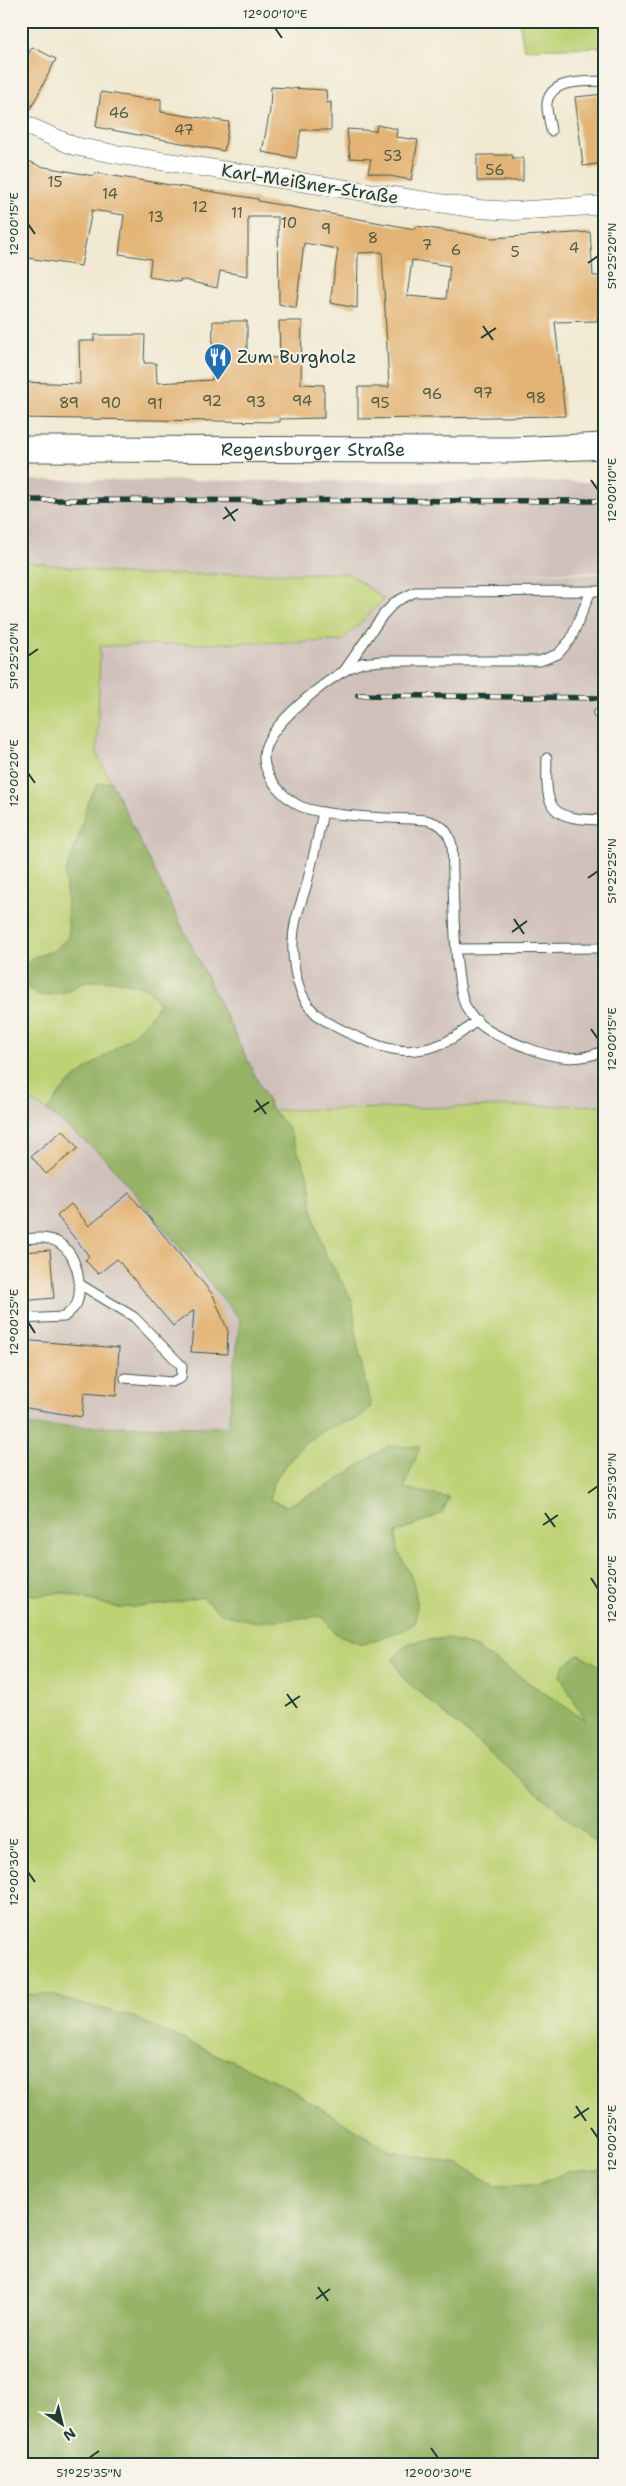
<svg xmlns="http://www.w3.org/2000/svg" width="626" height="2486" font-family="'Shantell Sans',sans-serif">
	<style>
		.industrial { fill: #cfc0ba }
		.green { fill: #bed175; stroke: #6e8754 }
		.forest { fill: #96b366; stroke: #5a784d }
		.building { fill: #e3b475; fill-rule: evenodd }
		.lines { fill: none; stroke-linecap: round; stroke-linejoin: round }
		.lane-casing { stroke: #3e574c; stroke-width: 11 }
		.street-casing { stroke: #3e574c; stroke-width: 19 }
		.secondary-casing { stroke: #3e574c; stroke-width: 27 }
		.lane { stroke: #fff; stroke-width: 9 }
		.street { stroke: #fff; stroke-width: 18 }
		.secondary { stroke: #fff; stroke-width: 25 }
		.rail-casing { stroke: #1f3d34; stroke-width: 5.5 }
		.rail { stroke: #f7f3e8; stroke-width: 4; stroke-dasharray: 11; stroke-linecap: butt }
		.ticks { fill: none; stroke: #1f3d34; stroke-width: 2 }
		.labels { text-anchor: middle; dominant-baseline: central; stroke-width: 4; stroke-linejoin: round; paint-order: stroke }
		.number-label { font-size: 15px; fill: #505b44 }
		.street-label { font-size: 18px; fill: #1f3d34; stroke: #f7f3e8 }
		.poi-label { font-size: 18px; fill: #1f3d34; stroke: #f7f3e8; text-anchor: start }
		.neatline { fill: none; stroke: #1f3d34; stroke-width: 2 }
		.ticks-label { font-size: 12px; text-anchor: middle; fill: #1f3d34 }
	</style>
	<rect width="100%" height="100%" fill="#f7f3e8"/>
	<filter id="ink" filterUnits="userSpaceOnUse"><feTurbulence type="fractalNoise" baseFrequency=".02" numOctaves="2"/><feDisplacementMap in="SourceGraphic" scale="10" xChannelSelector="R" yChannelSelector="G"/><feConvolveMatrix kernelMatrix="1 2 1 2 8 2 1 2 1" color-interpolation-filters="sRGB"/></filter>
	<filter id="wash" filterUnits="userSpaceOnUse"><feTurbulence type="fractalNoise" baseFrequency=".0096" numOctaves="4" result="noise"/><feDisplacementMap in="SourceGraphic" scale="20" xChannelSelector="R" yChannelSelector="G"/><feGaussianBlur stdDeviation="1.12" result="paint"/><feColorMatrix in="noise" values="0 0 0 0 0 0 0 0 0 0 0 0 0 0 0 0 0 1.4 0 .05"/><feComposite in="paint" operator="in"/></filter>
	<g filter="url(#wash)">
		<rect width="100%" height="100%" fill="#f1e9d2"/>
		<g class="industrial">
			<path d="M21,480L605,482V572L464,573L605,574V1105L272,1110L97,754L100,646L341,641L133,575L21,560Z"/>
			<path d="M21,1094L47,1111L102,1155L240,1319L228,1428L21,1426Z"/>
		</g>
		<g class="green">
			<path d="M519,21H605V47L524,49Z"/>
			<path d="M21,561L133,575L348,573L384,599L342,641L100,646L97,754L111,782L98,784C77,821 68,895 69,937L54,951L32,958L21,971Z"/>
			<path d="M21,973L28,988L64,992L86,981L115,980L148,988L159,1004L145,1025L112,1052L79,1075L62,1090L47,1111L21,1094Z"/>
			<path d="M605,1105V1669L579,1654L585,1720L476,1648L447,1638L409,1643L393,1659L405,1680L605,1850V2170L567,2172L537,2185L496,2186L457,2164L389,2151L282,2084L133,2017L51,1995L21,1994V1591L37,1596L60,1592L119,1608L167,1604L202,1597L222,1614L297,1618L322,1616L336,1634L362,1644L403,1630L416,1622C417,1607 417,1594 412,1580C406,1562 394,1552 396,1533L442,1513L449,1498L403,1488L420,1447L388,1446L332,1484L287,1506L270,1500L273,1482L303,1444L327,1428L358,1418L370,1407L358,1348L352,1300L323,1250L312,1208L309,1178L288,1128L272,1110Z"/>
		</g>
		<g class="forest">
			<path d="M111,782L272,1110L288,1128L309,1178L312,1208L323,1250L352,1300L358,1348L371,1407L358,1418L327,1428L303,1444L273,1482L270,1500L287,1506L332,1484L388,1446L420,1447L404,1488L449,1498L442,1513L396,1533C394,1552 406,1562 412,1580C417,1594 417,1607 416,1622L404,1630L363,1644L336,1634L322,1616L256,1622L222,1614L202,1597L167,1604L119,1608L61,1592L37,1596L21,1591V1426L228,1427L240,1319L102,1155L47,1111C56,1098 66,1086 78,1076C107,1052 139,1037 159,1004L148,988L115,980L86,981L64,992L40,996L28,988L21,973L32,958L54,951L69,937L65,874L80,832L88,801L98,784Z"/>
			<path d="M447,1638L476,1648L584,1719L560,1676L564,1665L579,1654L605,1669V1850L405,1680L393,1659L409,1643Z"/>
			<path d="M21,1994L51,1995L133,2017L282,2084L389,2151L457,2164L496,2186L537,2185L567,2172L605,2170V2465H21Z"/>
		</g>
		<g id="blocks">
			<g class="building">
				<path d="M32,47L56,59L28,114L21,113V68Z"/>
				<path d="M271,87L326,90L327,103L331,102V130H301L296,158L262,152L270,110Z"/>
				<path d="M101,92L145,99H161V112L229,122L224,151L96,127Z"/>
				<path d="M605,94V163L583,166L575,97Z"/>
				<path d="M377,125L397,129L396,137L418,140L411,180L368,172L371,159L350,158L347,129L376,131Z"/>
				<path d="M477,155H512V158H523V181H477Z"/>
				<path d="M21,157L39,166L94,176L95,173L258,199V201L415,229L416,226L492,238L590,232L593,276H605V316L597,317V321L555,322L565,416L358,419V387H389L382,252L358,253L357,308L330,303L338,249L304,243L296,308L279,304L278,217H248V276L220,271L217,288L180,279V282L149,277L151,259L119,254L124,215L92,210L81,266L21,257ZM412,260L450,266L446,299L407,296Z"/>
				<path d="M213,321H247V357L280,358L279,321H302L301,384L324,385V418L280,419V422L21,418V382L80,384L79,341H94V335H145L144,363H156L157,383L212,380Z"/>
				<path d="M63,1130L78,1148L46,1174L31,1156Z"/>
				<path d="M129,1193L213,1295L228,1331L227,1354L191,1352L194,1310L173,1326L117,1259L98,1274L85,1260L89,1256L57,1216L71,1204L89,1226Z"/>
				<path d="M50,1250L54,1298L21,1301V1252Z"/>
				<path d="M21,1340L119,1348L116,1396L84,1393L82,1417L21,1407Z"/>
			</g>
		</g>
	</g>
	<g filter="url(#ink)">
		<use href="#blocks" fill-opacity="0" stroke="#3e574c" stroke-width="1"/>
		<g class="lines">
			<g class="lane-casing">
				<g id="lane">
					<path d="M551,131C550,122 546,111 547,103C551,78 586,82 605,81"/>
					<path d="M591,591L571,639L558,654L540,661H381C375,662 368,662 362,663C334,672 276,719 266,746C257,769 280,795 298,805C319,817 398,818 426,820C442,824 447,829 452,845C454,880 452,986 468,1011C480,1031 508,1040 528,1048C553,1058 579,1063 605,1050"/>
					<path d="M344,671L383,615L395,602L415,592L605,591"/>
					<path d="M598,714H605"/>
					<path d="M547,758C545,812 550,819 605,820"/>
					<path d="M323,812C318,836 313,859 307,883C304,895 299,907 296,919C289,948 293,991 315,1013C330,1026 361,1039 380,1046C418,1058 449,1046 477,1020"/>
					<path d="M457,949L605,948"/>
					<path d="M21,1239C34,1238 47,1236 59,1243C77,1254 83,1285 77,1303C75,1308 68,1313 64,1317L21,1319"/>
					<path d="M81,1285L134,1317L182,1366L181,1378L172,1382L125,1378"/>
				</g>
			</g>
			<g class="street-casing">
				<path id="street" d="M21,123L74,146L115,154L479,209L514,211L605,205"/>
			</g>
			<g class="secondary-casing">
				<g id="secondary">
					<path id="s1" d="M21,449L512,450L605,446"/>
				</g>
			</g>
			<use href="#lane" class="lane"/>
			<use href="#street" class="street"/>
			<use href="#secondary" class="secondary"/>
			<g class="rail-casing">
				<g id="rail">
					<path d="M21,500L605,501"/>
					<path d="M358,695L605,698"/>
				</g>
			</g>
			<use href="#rail" class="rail"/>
		</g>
	</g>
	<path class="ticks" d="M275,28L282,38M28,224L35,234M588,263L598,256M483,326L493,340M481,338L496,328M591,480L598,490M225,507L235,521M223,519L238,509M28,656L38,649M28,773L35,783M588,878L598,871M514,919L524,934M512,932L527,921M591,1029L598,1039M256,1100L266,1114M254,1112L269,1102M28,1322L35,1333M588,1493L598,1486M545,1513L555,1527M543,1525L558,1515M591,1578L598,1589M287,1694L297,1708M285,1706L300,1696M28,1872L35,1882M576,2106L586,2121M574,2118L589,2108M591,2128L598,2138M318,2287L328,2301M316,2299L330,2289M431,2448L438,2458M89,2458L99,2451"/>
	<defs>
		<g id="restaurant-pin" transform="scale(1.4375)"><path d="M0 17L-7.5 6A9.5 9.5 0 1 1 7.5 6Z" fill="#1f6fb2" stroke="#f7f3e8"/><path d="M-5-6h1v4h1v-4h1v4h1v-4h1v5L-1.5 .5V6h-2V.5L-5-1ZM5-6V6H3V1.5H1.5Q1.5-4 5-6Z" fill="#fff"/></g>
	</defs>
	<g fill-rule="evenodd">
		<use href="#restaurant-pin" x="218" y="357"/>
	</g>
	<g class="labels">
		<g class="number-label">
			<text x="119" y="113">46</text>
			<text x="184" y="130">47</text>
			<text x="393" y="156">53</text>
			<text x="495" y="170">56</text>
			<text x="55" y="182">15</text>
			<text x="110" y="194">14</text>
			<text x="200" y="207">12</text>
			<text x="237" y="213">11</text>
			<text x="156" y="217">13</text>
			<text x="289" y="223">10</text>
			<text x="326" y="229">9</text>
			<text x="373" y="238">8</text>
			<text x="427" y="245">7</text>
			<text x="574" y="248">4</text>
			<text x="456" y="250">6</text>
			<text x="515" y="252">5</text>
			<text x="483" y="393">97</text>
			<text x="432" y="394">96</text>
			<text x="536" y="398">98</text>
			<text x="212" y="401">92</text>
			<text x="302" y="401">94</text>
			<text x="256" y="402">93</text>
			<text x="69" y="403">89</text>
			<text x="111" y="403">90</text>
			<text x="380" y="403">95</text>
			<text x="155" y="404">91</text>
		</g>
		<g class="street-label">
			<text transform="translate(310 184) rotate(9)">Karl-Meißner-Straße</text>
			<text stroke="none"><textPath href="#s1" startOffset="292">Regensburger Straße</textPath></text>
		</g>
		<g class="poi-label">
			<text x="237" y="357">Zum Burgholz</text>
		</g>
	</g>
	<rect width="626" height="2486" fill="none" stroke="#f7f3e8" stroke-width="55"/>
	<g transform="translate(62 2424) rotate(145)" stroke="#f7f3e8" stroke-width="4" paint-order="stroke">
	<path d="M0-4L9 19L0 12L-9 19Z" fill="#1f3d34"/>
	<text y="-8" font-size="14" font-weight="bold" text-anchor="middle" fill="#1f3d34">N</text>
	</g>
	<rect x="28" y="28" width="570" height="2430" class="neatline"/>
	<g class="ticks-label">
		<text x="275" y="18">12°00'10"E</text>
		<text transform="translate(14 224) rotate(-90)" y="4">12°00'15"E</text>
		<text transform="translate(612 256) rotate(-90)" y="4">51°25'20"N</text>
		<text transform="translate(612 490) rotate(-90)" y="4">12°00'10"E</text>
		<text transform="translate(14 656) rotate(-90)" y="4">51°25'20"N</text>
		<text transform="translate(14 773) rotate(-90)" y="4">12°00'20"E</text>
		<text transform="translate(612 871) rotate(-90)" y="4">51°25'25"N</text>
		<text transform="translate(612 1039) rotate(-90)" y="4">12°00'15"E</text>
		<text transform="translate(14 1322) rotate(-90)" y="4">12°00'25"E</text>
		<text transform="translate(612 1486) rotate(-90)" y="4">51°25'30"N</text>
		<text transform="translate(612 1589) rotate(-90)" y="4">12°00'20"E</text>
		<text transform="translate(14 1872) rotate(-90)" y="4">12°00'30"E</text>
		<text transform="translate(612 2138) rotate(-90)" y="4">12°00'25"E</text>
		<text x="89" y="2477">51°25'35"N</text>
		<text x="438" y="2477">12°00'30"E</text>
	</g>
</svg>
